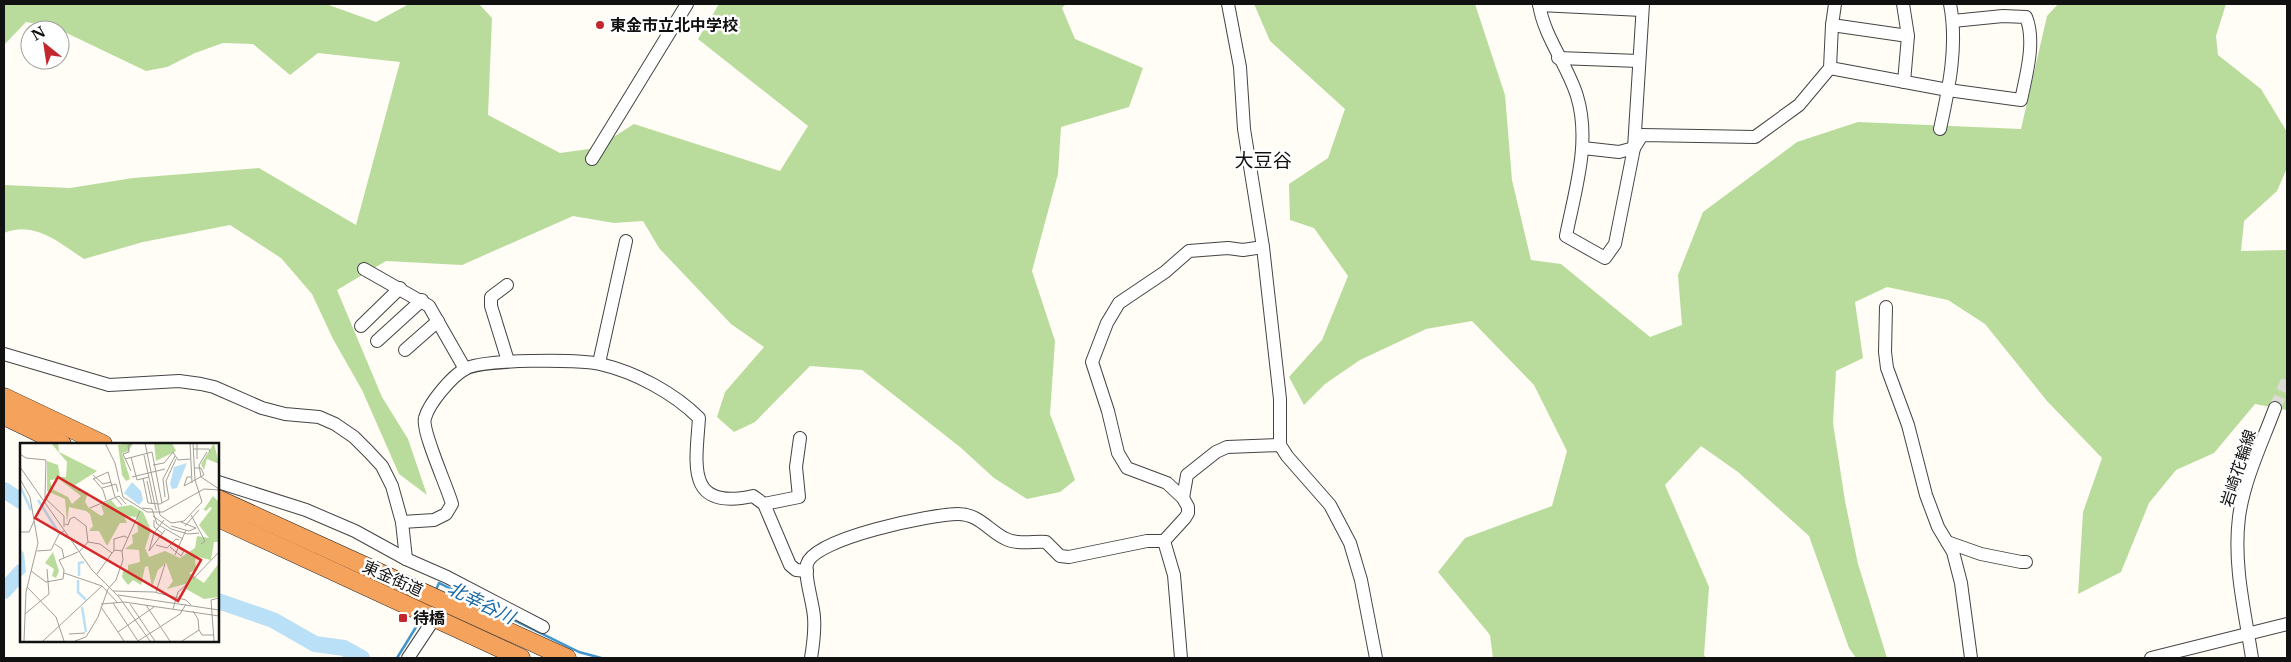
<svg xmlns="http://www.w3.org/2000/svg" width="2291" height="662" font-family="'Libre Baskerville','Noto Sans JP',serif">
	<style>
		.forest { fill: #b9dc9c }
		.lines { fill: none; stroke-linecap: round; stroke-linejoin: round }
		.stream { stroke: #3f96cf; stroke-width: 2.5 }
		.river { stroke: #b9e0f7; stroke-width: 16 }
		.minor-tunnel { stroke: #dbdad3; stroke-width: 12; stroke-dasharray: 12 6; stroke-linecap: butt }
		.minor-casing { stroke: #444; stroke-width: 14 }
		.highway-casing { stroke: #222; stroke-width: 19 }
		.minor { stroke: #fff; stroke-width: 12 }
		.highway { stroke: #f5a25d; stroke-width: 18 }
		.poi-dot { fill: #c4262e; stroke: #fff; stroke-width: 2 }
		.labels { text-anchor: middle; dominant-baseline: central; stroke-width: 5; stroke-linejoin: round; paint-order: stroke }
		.poi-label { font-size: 16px; font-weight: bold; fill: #111; stroke: #fff; text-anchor: start }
		.street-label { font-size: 16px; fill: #111; stroke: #fff }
		.water-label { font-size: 18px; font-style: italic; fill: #1768a6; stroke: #fff }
		.quarter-label { font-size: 19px; fill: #111; stroke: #fff }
		.inset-river { fill: none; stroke: #b9e0f7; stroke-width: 2.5 }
		.inset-road { fill: none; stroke: #a09f9a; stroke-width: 1 }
		.view { fill: #d62828; fill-opacity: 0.15; stroke: #d62828; stroke-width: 2.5 }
		.inset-edge { fill: none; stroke: #111; stroke-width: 2.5 }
	</style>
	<rect width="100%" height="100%" fill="#fffdf5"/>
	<g class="forest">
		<path d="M4,4H326L376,22L409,4H479L492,18L488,115L560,153L596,148L634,124L780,171L808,126L698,39L719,4H1066L1062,8L1075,39L1143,68L1129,107L1061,127L1058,174L1032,271L1055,341L1050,414L1075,480L1060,492L1027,499L994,478L960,447L862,370L810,366L755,422L734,432L717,417L725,392L764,347L731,324L659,248L643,221L614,223L573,216L462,265L386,261L337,290L382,397L408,439L427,495L399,474L362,390L333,339L312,294L281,258L230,225L143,242L84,259C60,243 34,220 4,233V185L70,188L133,178L259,168L356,225L400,62L318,53L290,75L253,44L223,43L195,53L167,67L146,71L54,27L26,22L4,45Z"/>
		<path d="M1254,4H1475L1505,95L1512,180L1531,260L1561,264L1650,337L1682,325L1678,275L1703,212L1797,142L1858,122L2021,129L2047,16L2058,4H2226L2216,36L2218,55L2261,89L2287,132V168L2277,191L2244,221L2241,251L2287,250V410L2255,404L2214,453L2176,470L2149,503L2121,572L2078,594L2083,512L2102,458L2047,401L1985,324L1948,300L1887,287L1855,302L1863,358L1836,371L1833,423L1845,501L1858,564L1887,658H1856L1849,648L1809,536L1738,472L1701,446L1665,485L1709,587L1704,655L1706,658H1493L1490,635L1438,572L1465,538L1552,506L1567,451L1534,385L1472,321L1426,329L1360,360L1325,384L1304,405L1289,377L1322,340L1348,276L1314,228L1290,220L1289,184L1328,158L1345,109L1270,41Z"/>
	</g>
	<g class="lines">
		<g class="stream">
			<path d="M435,592L439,583L579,652L601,658"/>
			<path d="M397,658L421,619"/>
		</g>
		<g class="river">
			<path d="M4,490L21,501"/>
			<path d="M4,591L21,572"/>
			<path d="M218,601L273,620L315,644L344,648L362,658"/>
		</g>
		<path class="minor-tunnel" d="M2275,408L2287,380"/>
		<g class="minor-casing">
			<g id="minor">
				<path d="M1228,4L1240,67L1244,129L1263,247L1280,399V445L1287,456L1330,505L1350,543L1361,580L1376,658"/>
				<path d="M1539,4C1544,37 1567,64 1577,96C1591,142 1575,190 1566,236L1605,258L1615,244L1634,148L1643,4"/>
				<path d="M1903,4L1908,36L1904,82"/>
				<path d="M1539,5L1642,10"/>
				<path d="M1832,25L1908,36"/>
				<path d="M1558,58L1639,61"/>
				<path d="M1830,68L1948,90L2021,100C2026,76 2036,41 2026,17L2003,16L1953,21"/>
				<path d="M1940,129C1949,88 1958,45 1950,4"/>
				<path d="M1583,148L1619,152L1634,148L1642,135L1755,137L1799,105L1830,68L1832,25L1835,4"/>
				<path d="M592,159L687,4"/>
				<path d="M364,269L429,306L465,369"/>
				<path d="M507,285L491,297V306L508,361"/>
				<path d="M1886,307L1885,352L1887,368L1908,425L1926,495L1938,527L1953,552L1961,583L1971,658"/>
				<path d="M361,326L400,288"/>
				<path d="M377,341L422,300"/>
				<path d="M405,350L438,321"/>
				<path d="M4,354L109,385L179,381L201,384L214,387L262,408L285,414L319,417L335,424L354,437L369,452L382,466L392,486L402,522L406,559"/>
				<path d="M599,363L626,241"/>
				<path d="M218,482L306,510L355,531L406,559L447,577L543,627"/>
				<path d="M1183,498L1187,475L1216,452L1227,447L1280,445"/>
				<path d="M764,504L799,497L796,467L800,438"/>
				<path d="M402,522L434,520L446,514L452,504C447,486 421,430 425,418C429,403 452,376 465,369C481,359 580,359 600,364C635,372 674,393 699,418C696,464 685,511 753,496L764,504L790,565L796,570L807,571"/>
				<path d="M1164,541L1185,518L1188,513V507L1183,498L1167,483L1127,468L1118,453L1108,411L1092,362L1107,323L1119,303L1165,272L1189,251L1228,248L1243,250L1263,247"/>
				<path d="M1164,541L1174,575L1181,658"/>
				<path d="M1947,542L1981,554L2021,562H2026"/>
				<path d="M408,658L438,613"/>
				<path d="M811,658C813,646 815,630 814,617C813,602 804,577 807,564C814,538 933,514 958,514C979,514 988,530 1004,538C1016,545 1033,541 1046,542L1060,556L1069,557L1147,541H1164"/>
				<path d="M2151,658L2287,624"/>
				<path d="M2252,658C2245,612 2233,565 2239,517C2244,480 2262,443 2275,408"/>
			</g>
		</g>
		<g class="highway-casing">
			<g id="highway">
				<path d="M4,397L103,444"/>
				<path d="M4,416L62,444"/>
				<path d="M218,499L567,658"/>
				<path d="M218,518L521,658"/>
			</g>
		</g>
		<use href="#minor" class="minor"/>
		<use href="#highway" class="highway"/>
	</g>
	<g class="poi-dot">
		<circle cx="600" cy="25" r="5"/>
		<rect x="398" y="613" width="10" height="10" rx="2.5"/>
	</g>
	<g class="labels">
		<g class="poi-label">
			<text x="610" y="25">東金市立北中学校</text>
			<text x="413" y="618">待橋</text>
		</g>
		<g class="street-label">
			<text transform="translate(2238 468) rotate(-72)">岩崎花輪線</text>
			<text transform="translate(393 578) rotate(24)">東金街道</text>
		</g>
		<g class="water-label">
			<text transform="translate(481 603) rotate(26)">北幸谷川</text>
		</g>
		<g class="quarter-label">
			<text x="1263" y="160">大豆谷</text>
		</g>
	</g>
	<g transform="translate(20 443)">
		<rect width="199" height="199" fill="#fffdf5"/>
		<path d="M31,0H38L39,9L77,28L55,42L61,49H68L65,59L68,64L81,73L84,71L81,62L91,57L97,64L111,62L123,69L131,87L125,105L129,114L145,108L160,115L175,105L177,93L189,95L179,82L192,65L190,64L186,68L181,65L184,66L193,53L199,59V99H194L191,117L178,114L175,117L176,126L169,130L184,140L199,120V154L184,156L166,146L165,141L147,146L153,138L146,120L138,127L132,144L128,123L125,124L121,142L113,137L108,142L102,134L103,128L108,129V122L120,119L119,107L105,106L113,100L112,92L118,89L117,74L104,73L107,80H100L87,103L79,88H69L73,83L70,71L66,68L49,64L47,80L45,56L27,48V18L38,22L40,34H46L47,19ZM30,37L39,36L61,53L52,61L48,54L32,46ZM113,0L109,8L102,10L110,36L106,38L102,32L98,2ZM134,0H152L156,8L136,18ZM194,0L199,21L187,16L184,27L181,21ZM33,109L39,128L36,135L32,133L34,126L25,120Z" fill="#b9dc9c" fill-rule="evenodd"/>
		<path d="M167,20L157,45L152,46L150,41L154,24ZM112,39L121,48L123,57L119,62L104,50ZM0,106L4,110L6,129L0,134Z" fill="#b9e0f7"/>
		<path class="inset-river" d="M0,43L11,67M18,57L39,90M59,133V120L64,119M58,137V149L66,157M62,164L66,189"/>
		<path class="inset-road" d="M85,0L95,20L103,54L127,69H143L184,46L199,47M125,0L140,72L151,80L164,78L182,59L175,37L173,0M170,0L172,40M177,0V16M173,6H189L190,9M187,9L179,22L181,34L199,46M0,11L6,15L26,17M124,12L136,67M111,14L117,37L129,34M105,16L132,9L142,60M26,17L25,55L44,73V84M133,22L144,20L153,9L158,17L170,16M0,24L72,127L99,154L130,198M111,28L103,11L109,9L108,3L113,0M73,32L83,41L91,39M112,34L145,26M171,34H167L164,43L184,32L181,25H174M73,35L83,47L86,57M123,35L128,60L140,61L149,56L146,38L156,16M0,36L10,54L18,100L6,149L4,198M73,36L88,29L95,54L102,62M127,38L132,61M82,45L96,41L98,49M145,54L143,36L155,13M70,65L99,53L106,61M122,65L132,66L137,81L163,96M171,72L185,98L181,101M133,73L151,86L168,91L179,90M134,77V84L143,91M144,77L134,90L129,108L145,87M161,79L176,85M45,81L48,82L50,76L54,74L66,83L68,99L59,109M151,83L169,88L176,85M165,83L179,67M0,89H9L14,78M68,99L80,101L92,110M136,102L147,105L156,96L159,97M150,104L161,113L164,108L160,106M17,108L31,107L39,91L44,88M94,108V96L104,93L108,95M155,112L166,87M44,115L58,109M11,128L26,139L43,136L44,127L39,117L44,115L42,106L35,101M44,130L82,143L98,160M77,131L92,110L95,107L102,108M173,136L199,109M7,144L36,174L44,198M93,148L134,149L166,157L171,162M136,149L145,121M98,152L199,167M93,160L118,198M81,161L104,159L199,173M110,161L135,198M126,162L150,198M81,164L104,198M153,166L158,149L166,142M173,168L178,176L179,187M5,171L29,151L27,126M98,189L134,164M49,191L65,190M23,198L82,143M55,198L66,194L78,174L88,146L96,137L103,117L102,108L120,68M118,198L160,171L166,161M162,198L179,187L182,192H193M194,198L191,157L199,155"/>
		<path class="view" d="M38,34L181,117L158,158L15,75Z"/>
		<rect width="199" height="199" class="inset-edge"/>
	</g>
	<rect width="2291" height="662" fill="none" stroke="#111111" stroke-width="10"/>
	<g transform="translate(45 45) rotate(330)"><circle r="24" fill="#ffffff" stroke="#a0a0a0"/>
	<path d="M0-4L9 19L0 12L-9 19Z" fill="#c4262e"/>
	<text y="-8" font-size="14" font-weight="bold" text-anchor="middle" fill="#111111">N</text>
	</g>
</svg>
